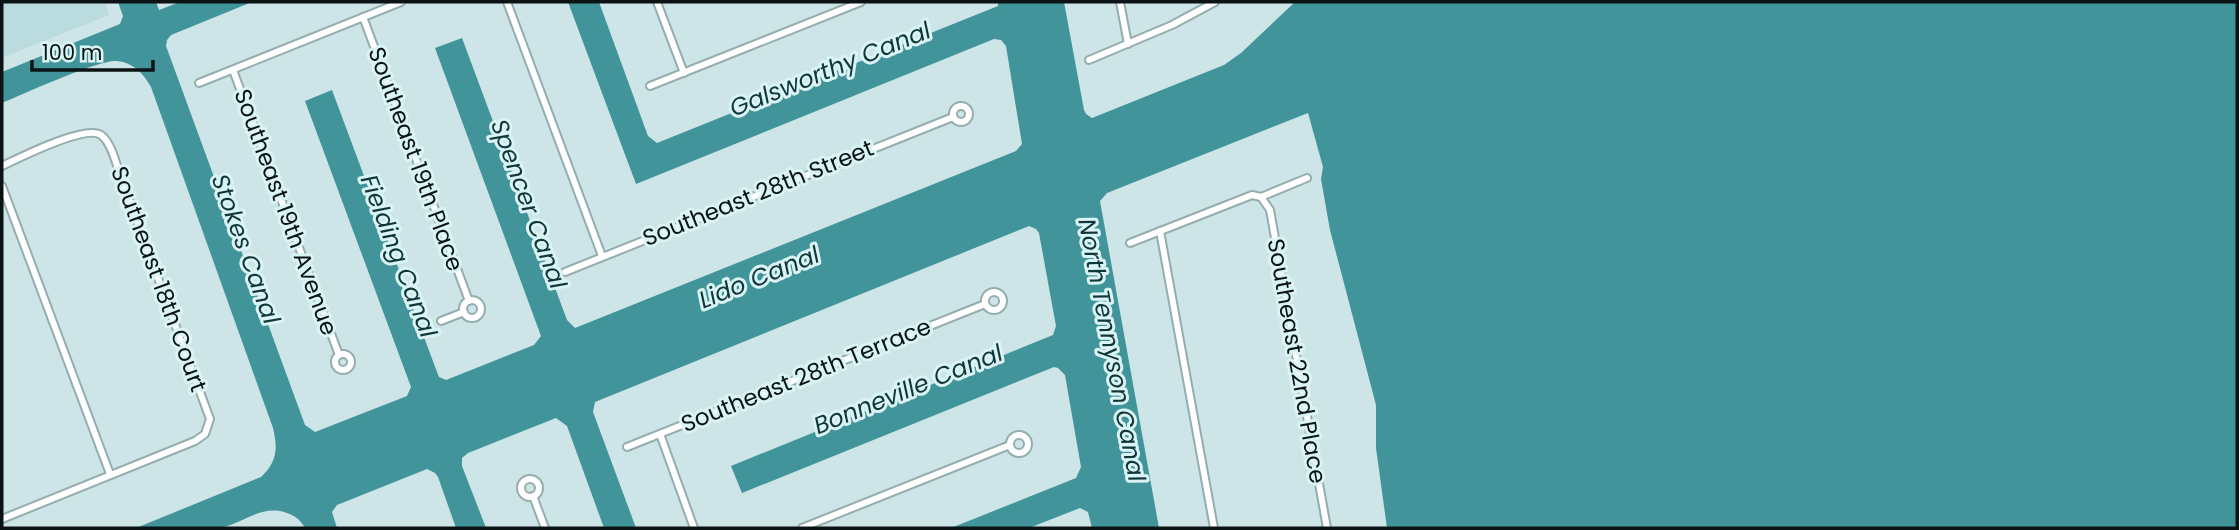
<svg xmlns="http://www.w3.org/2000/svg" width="2239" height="530" font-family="Poppins,sans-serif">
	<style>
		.built { fill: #badcde }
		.water { fill: #41949a }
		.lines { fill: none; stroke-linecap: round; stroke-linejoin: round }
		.street-casing { stroke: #96adaf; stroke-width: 10 }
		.street { stroke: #fff; stroke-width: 6 }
		.labels { text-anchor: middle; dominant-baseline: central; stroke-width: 6; stroke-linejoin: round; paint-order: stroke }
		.street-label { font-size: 23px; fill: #0b1314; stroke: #daf3f4 }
		.water-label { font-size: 24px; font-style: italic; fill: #0f373a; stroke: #daf3f4 }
	</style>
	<rect width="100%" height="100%" fill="#cde5e7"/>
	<path class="built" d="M2,2H105L109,15L2,58Z"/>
	<path class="water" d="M118,2H156L159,10L180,2H252L171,35L167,40L166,46L305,425L315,432L407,396L411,387L305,101L332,90L437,372L439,377L446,380L534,345L541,336L435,48L462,38L567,320L575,328L1016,151L1022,144L1006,46L1001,40L994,39L636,184L568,2H599L648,136L657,143L998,6V2H1064L1084,110L1086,114L1092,118L1224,65L1241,53L1295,2H2237V528H1387L1376,448V405L1330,230L1321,179L1323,167L1308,113L1107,193L1100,201L1159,528H1092L1088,512L1080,508L1029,528H951L1076,478L1081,467L1065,375L1058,368L1054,367L742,493L731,466L1053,335L1056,326L1039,233L1036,229L1029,226L595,402L593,412L636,528H604L567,426L556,418L468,453L462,458V466L486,528H456L438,477L435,473L427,469L337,505L332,512L337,528H305C300,519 294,515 284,512C258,505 241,526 217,528C190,530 162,528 136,528L261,477C277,462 278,449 273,428L151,87C143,73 134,63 117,61C97,60 24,94 2,103V72L120,24L123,16Z"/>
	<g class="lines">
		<g class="street-casing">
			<g id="street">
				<path d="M507,2L602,256"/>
				<path d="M657,2L684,73"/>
				<path d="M1120,2L1128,44"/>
				<path d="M363,17L469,301"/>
				<path d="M1089,60L1172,25L1215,2"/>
				<path d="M233,70L339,355"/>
				<path d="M199,83L401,2"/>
				<path d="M650,86L861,2"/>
				<circle cx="961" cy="114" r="8"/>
				<path d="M2,166C19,158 86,124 101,135C111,142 116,163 120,175L210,419L205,434L195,441L2,519"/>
				<path d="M2,186L110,474"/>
				<path d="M1261,197L1270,210L1327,528"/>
				<path d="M1160,231L1214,528"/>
				<path d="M1130,243L1252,195L1261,197L1307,178"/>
				<path d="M565,272L953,117"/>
				<circle cx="994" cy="301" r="9"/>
				<circle cx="472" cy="309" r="9"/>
				<path d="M441,321L464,312"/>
				<circle cx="343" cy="362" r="8"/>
				<path d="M660,434L694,528"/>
				<circle cx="1019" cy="444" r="9"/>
				<path d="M627,447L985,304"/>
				<circle cx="530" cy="488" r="9"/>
				<path d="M533,496L545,528"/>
				<path d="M802,528L1010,445"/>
			</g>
		</g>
		<use href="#street" class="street"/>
	</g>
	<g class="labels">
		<g class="street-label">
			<text transform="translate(416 159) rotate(70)">Southeast 19th Place</text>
			<text transform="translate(758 193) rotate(-22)">Southeast 28th Street</text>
			<text transform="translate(286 212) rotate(70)">Southeast 19th Avenue</text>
			<text transform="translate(159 279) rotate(70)">Southeast 18th Court</text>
			<text transform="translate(1297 361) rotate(80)">Southeast 22nd Place</text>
			<text transform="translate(806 375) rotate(-22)">Southeast 28th Terrace</text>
		</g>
		<g class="water-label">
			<text transform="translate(830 69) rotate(-22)">Galsworthy Canal</text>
			<text transform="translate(529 204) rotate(70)">Spencer Canal</text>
			<text transform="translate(246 249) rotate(70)">Stokes Canal</text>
			<text transform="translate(399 256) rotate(69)">Fielding Canal</text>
			<text transform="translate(759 277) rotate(-22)">Lido Canal</text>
			<text transform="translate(1112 350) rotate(79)">North Tennyson Canal</text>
			<text transform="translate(908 389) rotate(-22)">Bonneville Canal</text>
		</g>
	</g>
	<rect width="2239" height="530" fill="none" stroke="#0b1314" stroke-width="7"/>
	<path d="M32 60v10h121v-10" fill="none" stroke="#0b1314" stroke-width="3.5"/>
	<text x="42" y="60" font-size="21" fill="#0b1314" stroke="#daf3f4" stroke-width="5" paint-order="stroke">100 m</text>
</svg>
